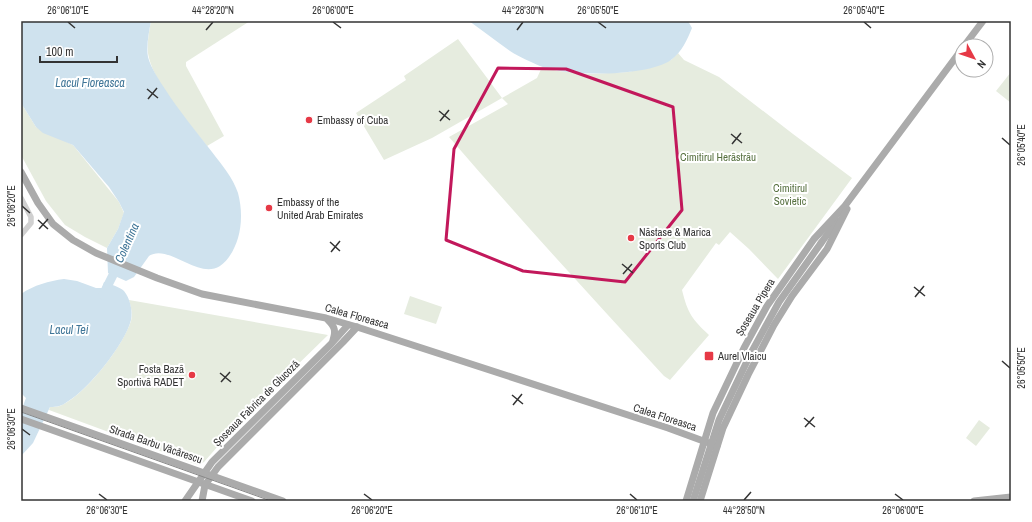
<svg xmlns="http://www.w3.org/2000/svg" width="1032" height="522" font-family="'Archivo Narrow',sans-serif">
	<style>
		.green { fill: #e6ecdf }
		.water { fill: #cfe2ee }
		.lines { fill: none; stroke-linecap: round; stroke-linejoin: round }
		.river { stroke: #cfe2ee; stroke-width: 9 }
		.minor { stroke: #d0d0d0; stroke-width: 5.5 }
		.major { stroke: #ababab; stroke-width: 7 }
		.tram { stroke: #888; stroke-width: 1 }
		.major-bridge { stroke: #ababab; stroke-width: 7 }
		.marked { fill: none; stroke: #c2185b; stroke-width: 3; stroke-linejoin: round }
		.ticks { fill: none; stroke: #333; stroke-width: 1.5 }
		.poi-dot { fill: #e63946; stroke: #fff; stroke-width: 1.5 }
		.labels { text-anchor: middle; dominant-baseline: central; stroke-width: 4; stroke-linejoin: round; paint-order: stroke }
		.poi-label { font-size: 11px; fill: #333; stroke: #fff; text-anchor: start }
		.park-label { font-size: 11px; fill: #56703f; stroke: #fff }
		.street-label { font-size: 11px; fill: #333; stroke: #fff }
		.water-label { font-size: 12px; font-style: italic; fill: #3f7597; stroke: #fff }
		.neatline { fill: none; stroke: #333; stroke-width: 1.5 }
		.ticks-label { font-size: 10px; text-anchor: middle; fill: #333 }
	</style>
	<rect width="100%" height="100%" fill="#fff"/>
	<g class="green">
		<path d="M151,21H250L186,62V66L224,136L207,146C189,123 156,86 149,58C146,47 149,32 151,21Z"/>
		<path d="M458,39L502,98L537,78L542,67L558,71L589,74L629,72L671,60L678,53L684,60L719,77L793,134L852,178L778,279L749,249L730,232L719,245L716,243L682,290C688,314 692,319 709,335L670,380L664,376C591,297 519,218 449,137L508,104L502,98L432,138L384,160L356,113L406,80L404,76Z"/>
		<path d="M1011,72V103L996,91Z"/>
		<path d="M21,103L36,127L73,145L119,202L124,213L118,229L107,248L85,237L65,225L46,201L21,155Z"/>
		<path d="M410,296L442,307L436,324L404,314Z"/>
		<path d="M129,300L328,335L241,420L204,462L198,465L49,410L50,407C54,407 58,407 62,405C86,394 123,346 131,321C133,314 131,307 129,300Z"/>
		<path d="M979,420L990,428L976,446L966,438Z"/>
	</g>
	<g class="water">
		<path d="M21,21H151C149,32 146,46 148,57C151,68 159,80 165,89C179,111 196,131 212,152C222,165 233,178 238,193C242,208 242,224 238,238C235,248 229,260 220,266C198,280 168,243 149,256L134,277L126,281L108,273L107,248L118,229L124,212L119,202L109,187L73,145L43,133L36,127L21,103Z"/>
		<path d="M469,21H688L692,28C687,40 682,52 671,60C647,77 567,77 540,66C531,62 519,57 510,51C496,41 483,31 469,21Z"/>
		<path d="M64,279L77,281L96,288H102L104,282C110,284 120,287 124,291C130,298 133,311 131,320C125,344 88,390 67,402C62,406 57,407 50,407L33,443L21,456V411L26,398L21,393V294C34,285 49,281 64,279Z"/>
	</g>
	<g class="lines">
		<path class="river" d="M103,295L118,265"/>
		<path class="minor" d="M21,198L31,217V223L21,235"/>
		<g class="major">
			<path d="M964,46L983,21"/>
			<path d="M21,172L38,203L53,224L73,240L96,253L157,278L202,294L326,318L357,327L668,428L717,446"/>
			<path d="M821,243L837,221"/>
			<path d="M328,320C335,327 336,331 333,340"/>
			<path d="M21,408L283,501"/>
			<path d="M21,419L252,501"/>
			<path d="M185,501L212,462L331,344L348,325"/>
			<path d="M202,501L205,485L218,467L343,342L357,327"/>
			<path d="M686,501L713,413L744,348L767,306L814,239L844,207L962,49"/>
			<path d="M700,501L723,428L748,375L774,325L792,296L827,249L847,209"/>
			<path d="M974,501L1011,497"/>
		</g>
		<path class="tram" d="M21,412L271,501"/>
		<path class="major-bridge" d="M693,501L719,420L750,355L779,302L821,243"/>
	</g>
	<path class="marked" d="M498,68L566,69L673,107L682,210L625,282L523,271L446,240L454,149Z"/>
	<path class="ticks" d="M68,22L75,28M333,22L341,28M598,22L606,28M864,22L871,28M206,30L213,22M517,30L523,22M147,89L158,98M148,99L157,88M439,111L450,120M440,121L449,110M731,134L742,143M1002,138L1010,145M732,144L741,133M22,206L30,213M38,220L48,229M39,229L48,219M330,242L340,251M331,252L340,241M622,264L633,273M623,274L632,264M914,287L925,296M915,297L924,286M1002,361L1010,368M220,373L231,382M221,382L230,372M512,395L523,404M513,405L522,394M804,418L815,427M805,427L814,417M22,429L30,435M99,494L107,500M364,494L372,500M630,494L637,500M895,494L903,500M744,500L751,492"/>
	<g class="poi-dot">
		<circle cx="309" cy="120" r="4"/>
		<circle cx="269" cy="208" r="4"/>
		<circle cx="631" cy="238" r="4"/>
		<rect x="704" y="351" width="10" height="10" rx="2"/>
		<circle cx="192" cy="375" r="4"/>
	</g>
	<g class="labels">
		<g class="poi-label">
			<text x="317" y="120">Embassy of Cuba</text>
			<text x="277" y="202">Embassy of the<tspan x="277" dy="13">United Arab Emirates</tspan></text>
			<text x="639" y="232">Năstase &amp; Marica<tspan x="639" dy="13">Sports Club</tspan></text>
			<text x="718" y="356">Aurel Vlaicu</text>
			<text x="184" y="369" text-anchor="end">Fosta Bază<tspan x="184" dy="13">Sportivă RADET</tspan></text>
		</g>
		<g class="park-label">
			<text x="718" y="157">Cimitirul Herăstrău</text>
			<text x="790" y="188">Cimitirul<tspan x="790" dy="13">Sovietic</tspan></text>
		</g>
		<g class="street-label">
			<text transform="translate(755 307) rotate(-59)">Șoseaua Pipera</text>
			<text transform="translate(357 316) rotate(16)">Calea Floreasca</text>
			<text transform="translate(256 403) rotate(-45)">Șoseaua Fabrica de Glucoză</text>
			<text transform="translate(665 417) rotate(18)">Calea Floreasca</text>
			<text transform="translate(156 444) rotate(19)">Strada Barbu Văcărescu</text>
		</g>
		<g class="water-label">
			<text x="90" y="83">Lacul Floreasca</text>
			<text transform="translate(127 243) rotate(-66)">Colentina</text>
			<text x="69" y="330">Lacul Tei</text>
		</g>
	</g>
	<rect width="1032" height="522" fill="none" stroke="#ffffff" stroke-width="44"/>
	<g transform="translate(974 58) rotate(130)"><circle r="19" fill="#ffffff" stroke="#adadad"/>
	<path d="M0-3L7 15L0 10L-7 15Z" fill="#e63946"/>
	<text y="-6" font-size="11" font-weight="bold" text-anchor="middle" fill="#333333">N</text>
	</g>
	<path d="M40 56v6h77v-6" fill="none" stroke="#333333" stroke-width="2"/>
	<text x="46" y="56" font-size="12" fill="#333333" stroke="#ffffff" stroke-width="3" paint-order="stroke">100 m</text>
	<rect x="22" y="22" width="988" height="478" class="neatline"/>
	<g class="ticks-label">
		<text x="68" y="14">26°06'10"E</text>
		<text x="213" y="14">44°28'20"N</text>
		<text x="333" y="14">26°06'00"E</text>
		<text x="523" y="14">44°28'30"N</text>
		<text x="598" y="14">26°05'50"E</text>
		<text x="864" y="14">26°05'40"E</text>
		<text transform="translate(1021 145) rotate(-90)" y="4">26°05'40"E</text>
		<text transform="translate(11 206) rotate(-90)" y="4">26°06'20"E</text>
		<text transform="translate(1021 368) rotate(-90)" y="4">26°05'50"E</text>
		<text transform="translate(11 429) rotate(-90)" y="4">26°06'30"E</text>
		<text x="107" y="514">26°06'30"E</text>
		<text x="372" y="514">26°06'20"E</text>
		<text x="637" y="514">26°06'10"E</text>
		<text x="744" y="514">44°28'50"N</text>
		<text x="903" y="514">26°06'00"E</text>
	</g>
</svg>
